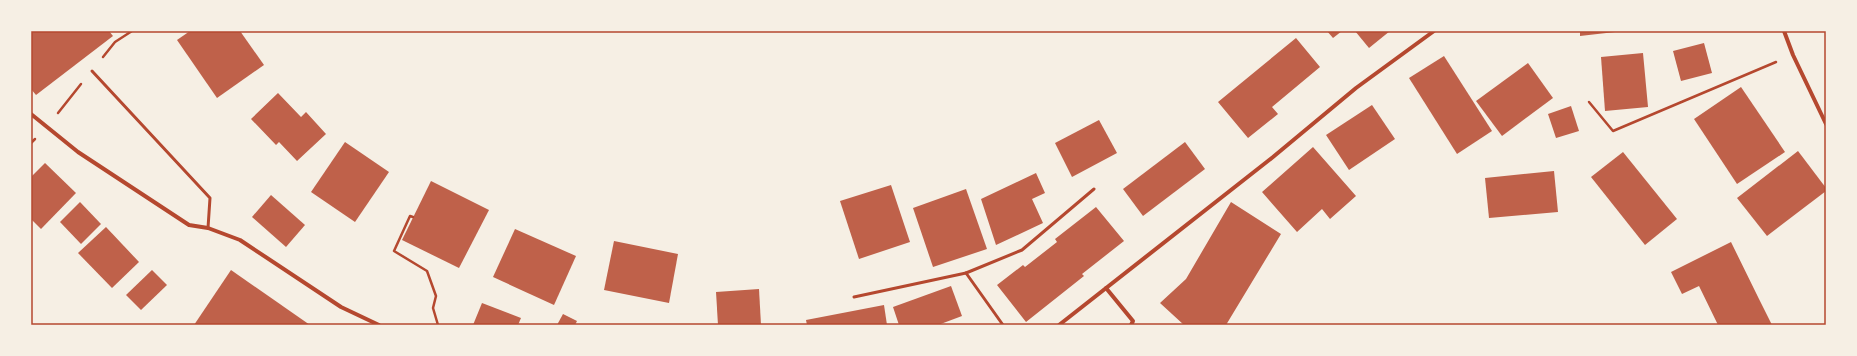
<svg xmlns="http://www.w3.org/2000/svg" width="1857" height="356" font-family="'Libre Baskerville',serif">
	<style>
		.building { fill: #bf614a }
		.lines { fill: none; stroke-linecap: round; stroke-linejoin: round }
		.path { stroke: #b5482f; stroke-width: 2.5 }
		.service { stroke: #b5482f; stroke-width: 3 }
		.minor { stroke: #b5482f; stroke-width: 4 }
		.neatline { fill: none; stroke: #b5482f; stroke-width: 1.5 }
	</style>
	<rect width="100%" height="100%" fill="#f6efe4"/>
	<g class="building">
		<path d="M31,31H109L113,36L36,95L31,89Z"/>
		<path d="M190,31H240L264,65L217,98L177,40Z"/>
		<path d="M1327,31H1342L1333,38Z"/>
		<path d="M1355,31H1390L1369,48Z"/>
		<path d="M1580,31H1615V32L1580,36Z"/>
		<path d="M1296,38L1320,67L1272,107L1278,114L1248,138L1218,102Z"/>
		<path d="M1704,43L1712,73L1681,81L1673,51Z"/>
		<path d="M1643,53L1648,107L1605,111L1601,57Z"/>
		<path d="M1444,56L1492,131L1457,154L1409,78Z"/>
		<path d="M1528,63L1553,98L1502,136L1476,101Z"/>
		<path d="M1741,87L1785,152L1737,184L1694,119Z"/>
		<path d="M278,93L301,117L306,112L326,134L297,161L279,142L276,145L251,119Z"/>
		<path d="M1372,105L1395,139L1349,170L1326,135Z"/>
		<path d="M1571,106L1579,131L1556,138L1548,114Z"/>
		<path d="M1099,120L1117,153L1072,177L1055,143Z"/>
		<path d="M345,142L389,172L355,222L311,192Z"/>
		<path d="M1185,142L1205,169L1143,216L1123,189Z"/>
		<path d="M1313,147L1356,196L1330,219L1322,209L1297,232L1262,192Z"/>
		<path d="M1798,151L1826,188V191L1767,236L1737,198Z"/>
		<path d="M1623,152L1677,219L1645,245L1591,177Z"/>
		<path d="M45,163L76,193L41,229L31,219V177Z"/>
		<path d="M1554,171L1558,212L1489,218L1485,178Z"/>
		<path d="M1036,173L1045,193L1032,199L1043,223L996,245L981,199Z"/>
		<path d="M431,181L489,210L459,268L402,240Z"/>
		<path d="M891,185L910,242L859,259L840,201Z"/>
		<path d="M966,189L987,249L933,267L913,208Z"/>
		<path d="M271,195L305,225L286,247L252,217Z"/>
		<path d="M80,202L101,224L81,244L60,222Z"/>
		<path d="M1231,202L1281,234L1226,325H1184L1160,303L1186,279Z"/>
		<path d="M1096,207L1124,241L1082,274L1084,276L1026,322L997,285L1023,265L1025,267L1057,242L1055,239Z"/>
		<path d="M106,227L139,262L112,288L78,253Z"/>
		<path d="M515,229L576,256L554,305L493,277Z"/>
		<path d="M614,241L678,254L669,303L604,290Z"/>
		<path d="M1731,242L1759,299L1772,325H1718L1699,286L1682,294L1671,272Z"/>
		<path d="M152,270L167,285L141,310L126,295Z"/>
		<path d="M231,270L310,325H194Z"/>
		<path d="M951,286L962,316L938,325H899L893,307Z"/>
		<path d="M759,289L761,325H718L716,292Z"/>
		<path d="M482,303L521,318L518,325H473Z"/>
		<path d="M884,305L887,325H807L806,320Z"/>
		<path d="M563,314L577,321L575,325H557Z"/>
	</g>
	<g class="lines">
		<g class="path">
			<path d="M103,57L115,42L132,31"/>
			<path d="M1589,102L1613,131L1776,62"/>
			<path d="M58,113L81,84"/>
			<path d="M31,143L35,139"/>
			<path d="M413,217L410,216L394,251L427,271L436,296L433,308L438,325"/>
		</g>
		<g class="service">
			<path d="M92,71L210,198L208,228"/>
			<path d="M966,273L1022,250L1094,189"/>
			<path d="M854,297L966,273L1003,325"/>
		</g>
		<g class="minor">
			<path d="M1784,31L1793,55L1826,124"/>
			<path d="M31,114L78,152L189,225L208,228L240,240L341,307L379,325"/>
			<path d="M1106,288L1133,321L1131,325"/>
			<path d="M1059,325L1273,157L1356,88L1434,31"/>
		</g>
	</g>
	<rect width="1857" height="356" fill="none" stroke="#f6efe4" stroke-width="64"/>
	<rect x="32" y="32" width="1793" height="292" class="neatline"/>
</svg>
